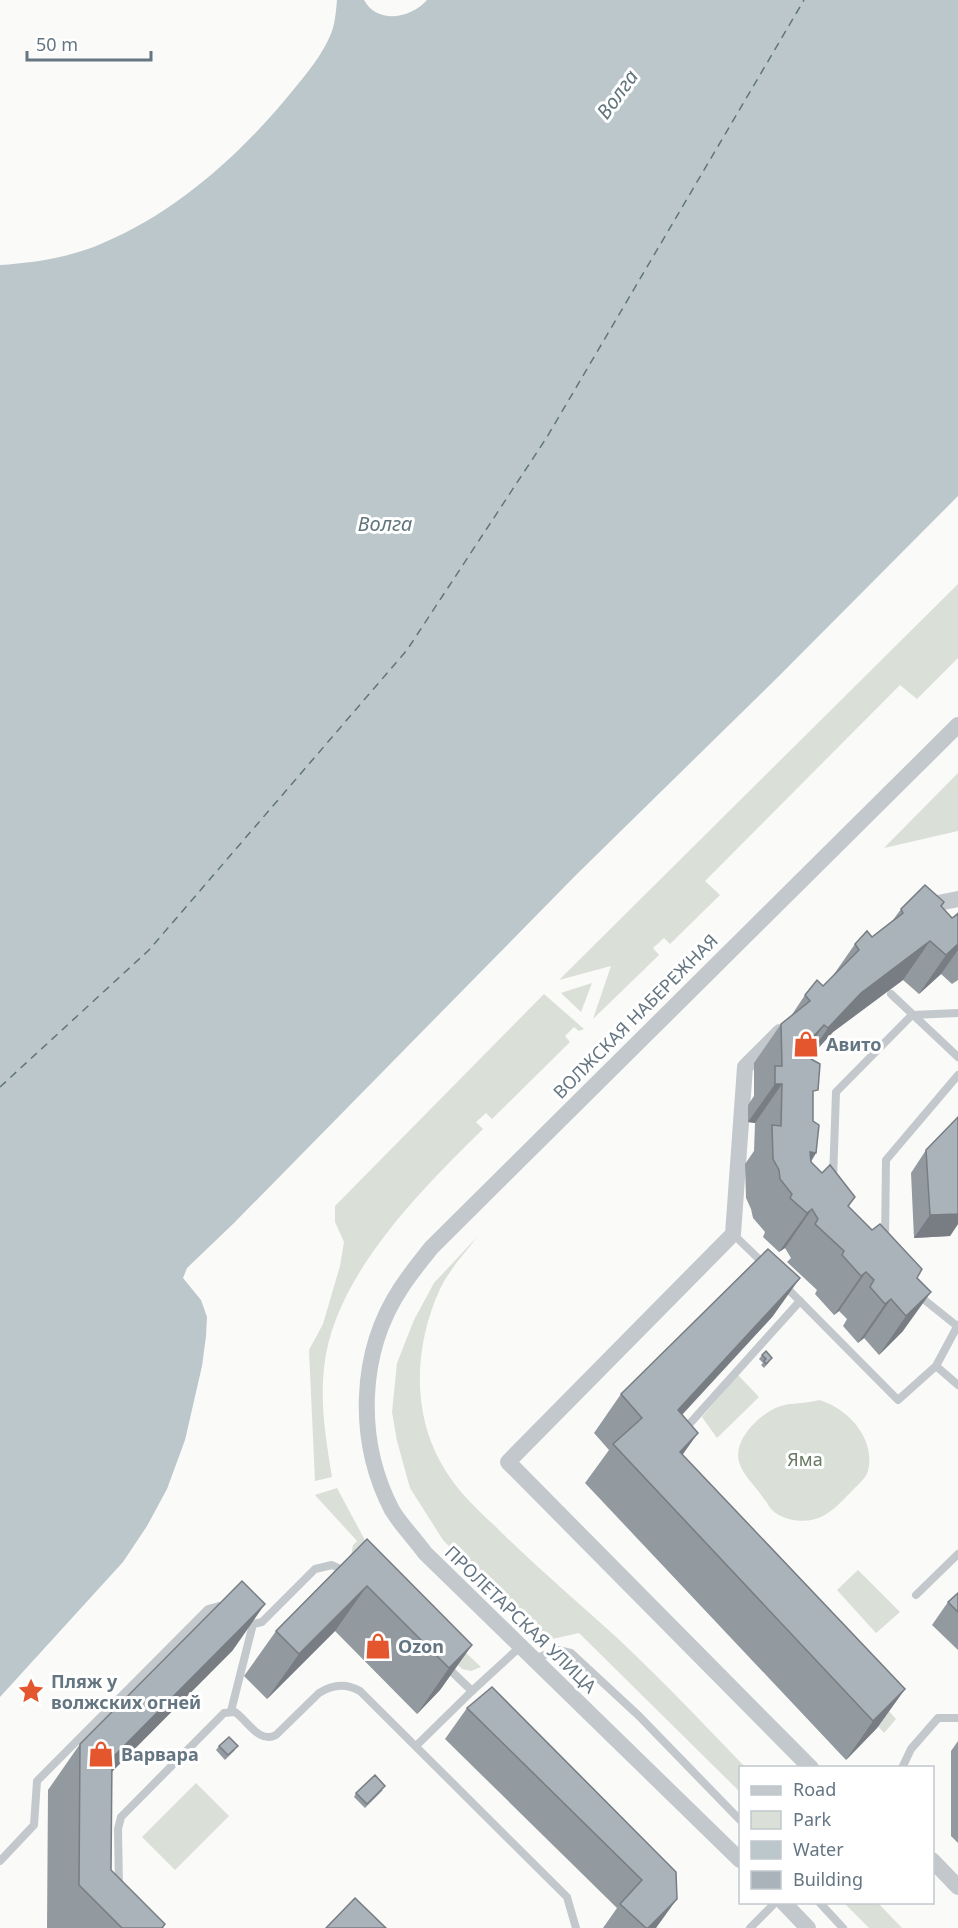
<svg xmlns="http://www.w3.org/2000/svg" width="958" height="1928" font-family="'Noto Sans',sans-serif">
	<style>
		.green { fill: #dadfd7 }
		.water { fill: #bbc7cb }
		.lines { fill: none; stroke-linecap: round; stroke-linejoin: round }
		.ferry { stroke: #60757c; stroke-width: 1.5; stroke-dasharray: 8 6; stroke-linecap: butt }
		.lane { stroke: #c3c8cc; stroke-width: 8 }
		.street { stroke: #c3c8cc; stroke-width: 16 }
		.wall { fill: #929a9f }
		.shaded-wall { fill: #777d82 }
		.building { fill: #aab3b9; stroke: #777d82; stroke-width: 1.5 }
		.labels { text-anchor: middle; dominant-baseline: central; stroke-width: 6; stroke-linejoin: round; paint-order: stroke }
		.street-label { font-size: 18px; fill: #657683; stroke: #fff }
		.poi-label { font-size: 18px; font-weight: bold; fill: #657683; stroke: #fff; text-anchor: start }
		.park-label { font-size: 18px; fill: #687a64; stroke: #fff }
		.water-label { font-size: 20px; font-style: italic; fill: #60757c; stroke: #fff }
	</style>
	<rect width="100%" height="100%" fill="#fafaf8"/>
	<g class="green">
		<path d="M958,584V658L917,699L900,685L705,881L720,895L670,944L664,938L653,948L659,955L593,1019L611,966L559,980Z"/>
		<path d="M958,773V831L884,848Z"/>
		<path d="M592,983L581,1012L561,993Z"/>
		<path d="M544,994L584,1029L579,1031L574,1027L565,1036L570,1042L492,1119L486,1113L476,1122L483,1129C421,1190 333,1277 324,1368C320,1405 326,1440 332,1477L315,1481L309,1350L323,1324L340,1266L344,1242L335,1222V1206Z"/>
		<path d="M477,1237C465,1253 449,1270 440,1289C415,1343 411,1410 441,1463C454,1487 474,1507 494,1525C526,1557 560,1587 594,1617C647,1664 696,1716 745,1767L740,1768V1792L579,1633L548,1640L498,1597L443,1540L410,1488L397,1441L392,1412L397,1363L414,1320L434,1283Z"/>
		<path d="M738,1375L759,1397L717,1438L702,1417Z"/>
		<path d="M819,1400C848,1408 876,1439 868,1471C866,1479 856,1486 851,1492C842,1501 834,1510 823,1516C809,1524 784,1522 772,1510C769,1507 767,1502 764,1499C756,1486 743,1476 739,1462C733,1439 760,1414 778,1407C791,1402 806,1404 819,1400Z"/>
		<path d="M337,1488L375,1559L419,1609L481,1667L471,1671L462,1669L357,1566L351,1556L353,1545L357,1541L315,1495Z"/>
		<path d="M858,1570L900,1612L876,1633L837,1590Z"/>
		<path d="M858,1677L896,1719L884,1733L838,1681Z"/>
		<path d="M196,1783L229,1816L175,1870L142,1837Z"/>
		<path d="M844,1903H878L902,1928H869Z"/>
	</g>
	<path class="water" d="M337,0H364C378,25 411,18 427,0H958V496L781,674L576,875L234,1223L187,1268L183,1278L201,1300L207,1317L206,1336L202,1366L185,1440L167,1489L147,1526L123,1562L0,1697V265C34,263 72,257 103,243C178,212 244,151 294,89C307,73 322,55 330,36C335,26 336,11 337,0Z"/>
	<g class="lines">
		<path class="ferry" d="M0,1087L149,950L407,650L547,437L804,0"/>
		<g class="lane">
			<path d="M891,994L958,1057"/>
			<path d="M833,1179L836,1092L912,1015L958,1013"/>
			<path d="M733,1234L765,1265"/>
			<path d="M885,1241L886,1160L958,1075"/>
			<path d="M782,1283L898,1400L936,1366L958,1325"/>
			<path d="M917,1294L957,1326"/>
			<path d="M936,1366L958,1385"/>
			<path d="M684,1430L800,1301"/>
			<path d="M916,1595L958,1554"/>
			<path d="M242,1619L253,1624L262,1622L315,1569L332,1565L347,1572"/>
			<path d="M534,1659L558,1650L571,1653L639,1716L740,1820"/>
			<path d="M472,1691L521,1646"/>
			<path d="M231,1711L253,1624"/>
			<path d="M416,1746L472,1691L445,1665"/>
			<path d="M902,1768L911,1749L938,1718H958"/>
			<path d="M0,1861L34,1825L37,1781L208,1609L219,1606L227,1607"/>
			<path d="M119,1888L118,1829L121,1817L224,1713L235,1712C248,1721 259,1744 276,1735L319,1693C333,1684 346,1683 360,1691L567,1897L576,1928"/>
			<path d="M819,1902L843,1928"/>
			<path d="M750,1928L776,1902"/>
		</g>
		<g class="street">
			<path d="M923,906L958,899"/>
			<path d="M780,1032L745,1067L733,1234L508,1462L811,1768"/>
			<path d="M740,1860L425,1553C415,1539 401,1525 392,1510C356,1441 358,1353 401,1288C410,1274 421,1261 431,1248L958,725"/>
			<path d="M932,1860L958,1887"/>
			<path d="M783,1902L808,1928"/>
		</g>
	</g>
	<g class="wall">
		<path d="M941,906L952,918L958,912V980L952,984L941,974L919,994L903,980L833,1032L811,1056L813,1097V1121L816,1153L811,1162L848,1206L917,1278L903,1331L879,1355L864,1338L858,1343L843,1326L847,1319L839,1311L834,1315L815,1294L817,1290L787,1262L791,1258L785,1248L779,1252L763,1237L765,1232L753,1218L751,1209L746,1198L745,1164L754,1151L755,1123L748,1122V1105L754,1096V1063L781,1024L791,1016L805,995L823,986L832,977L855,944L872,937L893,920L901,909Z"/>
		<path d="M958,1117V1224L950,1236L914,1238L911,1173L926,1150Z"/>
		<path d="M773,1316L682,1415V1455L905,1689L877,1728L846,1760L585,1483L609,1450L594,1433L621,1394Z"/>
		<path d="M762,1355L769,1362L764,1368L761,1365L763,1363L759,1359Z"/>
		<path d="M367,1539L472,1645L440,1690L417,1714L335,1631L267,1699L244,1676L276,1631Z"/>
		<path d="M958,1593V1650L932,1625L948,1602Z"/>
		<path d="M233,1650L112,1771L111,1870L165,1924L163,1928H47L48,1790L80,1744Z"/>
		<path d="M467,1708L676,1872L656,1928H603L617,1908L445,1739Z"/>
		<path d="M958,1741V1843L951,1836V1751Z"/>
		<path d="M219,1746L235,1750L225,1760L216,1750Z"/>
		<path d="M383,1790L365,1808L354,1797L356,1793Z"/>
	</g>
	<g class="shaded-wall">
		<path d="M930,941L903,980L833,1032L801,1067L828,1028L861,993Z"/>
		<path d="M958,944V950L941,974L919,994L946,955Z"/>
		<path d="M824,1025L797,1064L810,1040Z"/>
		<path d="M775,1084H782L755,1123L748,1122Z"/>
		<path d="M810,1152L816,1153L790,1191Z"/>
		<path d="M812,1209L785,1248L779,1252L807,1213Z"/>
		<path d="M958,1214V1224L950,1236L914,1238L930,1215Z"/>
		<path d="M866,1272L839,1311L834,1315L861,1276Z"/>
		<path d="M800,1278L773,1316L650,1449L678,1410Z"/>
		<path d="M931,1292L903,1331L879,1355L906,1316Z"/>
		<path d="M891,1299L864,1338L858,1343L885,1304Z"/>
		<path d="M698,1433L671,1471L680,1452Z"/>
		<path d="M367,1586L335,1631L267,1699L299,1654Z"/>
		<path d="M265,1604L233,1650L80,1804L112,1758Z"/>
		<path d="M472,1645L440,1690L417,1714L449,1668Z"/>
		<path d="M905,1689L877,1728L846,1760L873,1721Z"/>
		<path d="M677,1899L656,1928H648Z"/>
	</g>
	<g class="building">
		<path d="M925,885L944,902L941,906L952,918L958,914V944L946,955L930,941L861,993L828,1028L824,1025L810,1040L811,1059L820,1064L818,1090L813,1091V1121L819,1125L816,1153L810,1152L811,1162L822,1173L830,1165L855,1197L848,1206L872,1230L880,1224L922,1269L917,1278L931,1292L906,1316L891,1299L885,1304L870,1287L874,1280L866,1272L861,1276L842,1255L844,1251L815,1224L818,1219L812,1209L807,1213L790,1198L792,1194L780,1179L779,1170L773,1159L772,1125L781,1126L782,1084H775V1066H782L781,1024L810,1001L805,995L817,980L823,986L859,950L855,944L867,931L872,937L903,913L901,909Z"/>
		<path d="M958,1117V1214L930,1215L926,1150Z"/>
		<path d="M768,1249L800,1278L678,1410L698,1433L680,1452L905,1689L873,1721L613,1444L642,1418L621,1394Z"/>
		<path d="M766,1351L772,1358L766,1364L764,1361L766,1359L762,1355Z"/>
		<path d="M367,1539L472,1645L449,1668L367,1586L299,1654L276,1631Z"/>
		<path d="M242,1581L265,1604L112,1758L111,1870L165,1924L162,1928H122L79,1885L80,1744Z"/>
		<path d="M958,1593V1612L948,1602Z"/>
		<path d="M492,1687L676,1872L677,1899L648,1928H646L620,1904L642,1880L467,1708Z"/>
		<path d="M229,1737L238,1746L228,1755L219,1746Z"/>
		<path d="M375,1775L385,1786L367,1804L356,1793Z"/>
		<path d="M355,1898L386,1928H326Z"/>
	</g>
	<defs>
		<g id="shop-bare" transform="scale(2.07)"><path d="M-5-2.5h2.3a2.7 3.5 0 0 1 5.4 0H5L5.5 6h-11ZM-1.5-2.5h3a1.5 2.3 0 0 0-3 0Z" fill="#e4572e" stroke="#fff" stroke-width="2.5" paint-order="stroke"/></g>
		<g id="sight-bare" transform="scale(2.07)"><path d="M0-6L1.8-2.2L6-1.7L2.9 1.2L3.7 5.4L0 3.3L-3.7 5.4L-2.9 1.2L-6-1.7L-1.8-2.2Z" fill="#e4572e" stroke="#fff" stroke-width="2.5" paint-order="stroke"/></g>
	</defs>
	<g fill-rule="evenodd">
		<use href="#shop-bare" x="806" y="1044"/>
		<use href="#shop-bare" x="378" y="1646"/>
		<use href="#sight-bare" x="31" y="1691"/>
		<use href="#shop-bare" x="101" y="1754"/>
	</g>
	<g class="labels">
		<g class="street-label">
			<text transform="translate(635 1016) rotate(-45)">ВОЛЖСКАЯ НАБЕРЕЖНАЯ</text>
			<text transform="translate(521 1619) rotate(44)">ПРОЛЕТАРСКАЯ УЛИЦА</text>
		</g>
		<g class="poi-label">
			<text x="826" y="1044">Авито</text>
			<text x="398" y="1646">Ozon</text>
			<text x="51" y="1681">Пляж у<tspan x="51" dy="21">волжских огней</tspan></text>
			<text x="121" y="1754">Варвара</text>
		</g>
		<g class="park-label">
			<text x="805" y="1459">Яма</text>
		</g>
		<g class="water-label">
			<text transform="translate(617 94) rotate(-54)">Волга</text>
			<text x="385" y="523">Волга</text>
		</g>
	</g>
	<rect x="739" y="1766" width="195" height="138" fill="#ffffff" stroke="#c1c8cd" stroke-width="1.5"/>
	<rect x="751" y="1786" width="30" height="9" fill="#c3c8cc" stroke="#c1c8cd" stroke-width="1.5"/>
	<text x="793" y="1796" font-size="18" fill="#657683">Road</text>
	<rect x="751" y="1811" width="30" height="18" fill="#dadfd7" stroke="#c1c8cd" stroke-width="1.5"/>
	<text x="793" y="1826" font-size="18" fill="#657683">Park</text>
	<rect x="751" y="1841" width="30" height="18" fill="#bbc7cb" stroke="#c1c8cd" stroke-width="1.5"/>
	<text x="793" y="1856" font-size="18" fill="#657683">Water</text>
	<rect x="751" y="1871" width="30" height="18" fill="#aab3b9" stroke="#c1c8cd" stroke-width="1.5"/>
	<text x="793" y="1886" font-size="18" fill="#657683">Building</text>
	<path d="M27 51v9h124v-9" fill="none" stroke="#657683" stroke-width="3"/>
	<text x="36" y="51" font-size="18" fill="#657683" stroke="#ffffff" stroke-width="4.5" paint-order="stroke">50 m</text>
</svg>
